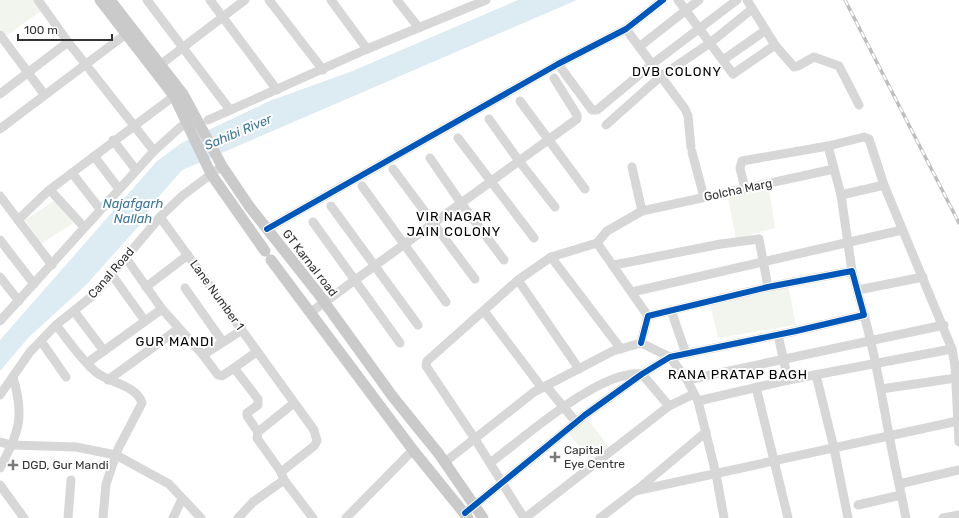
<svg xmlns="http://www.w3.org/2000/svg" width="959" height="518" font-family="Rubik,sans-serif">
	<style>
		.green { fill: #f1f5ed }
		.water { fill: #ddebf3 }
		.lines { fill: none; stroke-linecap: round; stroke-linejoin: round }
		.minor { stroke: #d7d7d7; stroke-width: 9 }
		.major { stroke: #cacaca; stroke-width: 11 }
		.rail-casing { stroke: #bebebe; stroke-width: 3.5 }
		.rail { stroke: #fff; stroke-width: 2; stroke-dasharray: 6; stroke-linecap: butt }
		.cycleway-casing { stroke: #fff; stroke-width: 8 }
		.cycleway { stroke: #0057b8; stroke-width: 6 }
		.poi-dot { fill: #7a7a7a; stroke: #fff; stroke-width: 1.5 }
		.labels { text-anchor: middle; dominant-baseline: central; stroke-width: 4; stroke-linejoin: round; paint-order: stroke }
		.street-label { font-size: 12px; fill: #333; stroke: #fff }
		.poi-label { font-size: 12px; fill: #333; stroke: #fff; text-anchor: start }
		.neighbourhood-label { font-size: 13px; letter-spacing: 1px; fill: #000; stroke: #fff }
		.water-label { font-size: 13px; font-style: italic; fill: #3f7597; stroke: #fff }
	</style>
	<rect width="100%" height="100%" fill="#fff"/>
	<g class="green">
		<path d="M0,0H33L41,11L6,36L0,28Z"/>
		<path d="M768,182L775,228L736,239L727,193Z"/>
		<path d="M57,199L73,223L41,244L25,220Z"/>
		<path d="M787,280L796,325L718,338L709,299Z"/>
		<path d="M585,415L610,449L591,463L566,429Z"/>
	</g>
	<path class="water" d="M518,0H577L182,170L149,208L147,217L86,285L28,338L0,371V340L157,161L183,142L272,100L350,72Z"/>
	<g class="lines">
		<g class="minor">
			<path d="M38,0L68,42L154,151"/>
			<path d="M147,0L230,110"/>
			<path d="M210,0L277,90"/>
			<path d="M269,0L323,70"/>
			<path d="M331,0L367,49"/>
			<path d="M397,0L419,28"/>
			<path d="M678,0L733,74L775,45"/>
			<path d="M747,0L775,45L794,67L798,66L814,57L839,66L859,105"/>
			<path d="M626,29L685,109L688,116L691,147"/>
			<path d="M0,35L44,94"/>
			<path d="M639,47L699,0"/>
			<path d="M723,60L766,30"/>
			<path d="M558,64L592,110H597L651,65L737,0"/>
			<path d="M160,65L245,0"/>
			<path d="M0,94L68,42"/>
			<path d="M520,101L585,189"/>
			<path d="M489,119L519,161L555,207"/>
			<path d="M208,120L367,49L486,0"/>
			<path d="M606,125L660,77L710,43L752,9"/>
			<path d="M0,129L126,34"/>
			<path d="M458,138L534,238"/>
			<path d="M113,140L136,170"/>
			<path d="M828,146L864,137L869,139L884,185L952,349L955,366L959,442"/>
			<path d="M692,152L704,197"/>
			<path d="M94,156L119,189"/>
			<path d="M430,158L461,203L504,260"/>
			<path d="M632,167L642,211"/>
			<path d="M393,169L475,279"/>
			<path d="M72,173L100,209"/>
			<path d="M362,186L446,302"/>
			<path d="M745,189L740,168L742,161L828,146L841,195L852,271"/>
			<path d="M50,190L84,227"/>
			<path d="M841,195L884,185"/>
			<path d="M0,196L52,265"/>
			<path d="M331,206L418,325"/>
			<path d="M160,217L314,430L317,441L314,446L281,472L284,480L313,518"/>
			<path d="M18,220L48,191L174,96"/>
			<path d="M313,222L400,343"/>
			<path d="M267,229L558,64L626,29L663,0"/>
			<path d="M0,240L34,284"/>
			<path d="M597,243L648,316"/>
			<path d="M551,257L518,280L579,369"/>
			<path d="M126,258L162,309L203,355L218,375L222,376L234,368L258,399V405L247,413V416L258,432L257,438L259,441L281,472"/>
			<path d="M614,265L721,244L759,239L768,287"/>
			<path d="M112,275L145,321"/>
			<path d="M0,277L19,301"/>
			<path d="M518,280L427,361L426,366L475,439L524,518"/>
			<path d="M146,287L188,255"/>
			<path d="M185,288L223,342"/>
			<path d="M858,290L923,277"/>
			<path d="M632,292L902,230"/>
			<path d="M671,310L686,354"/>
			<path d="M74,311L104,351"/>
			<path d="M484,311L542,388"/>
			<path d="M311,312L577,119V115L554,78"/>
			<path d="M864,315C880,371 886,428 899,484"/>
			<path d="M0,321L154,151L186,122"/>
			<path d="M56,325C69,341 81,360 97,373C111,383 137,386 142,403L118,449L106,484L103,518"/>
			<path d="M778,335L788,380"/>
			<path d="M41,341L66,377"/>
			<path d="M621,349L551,257L597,243L607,231L642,211L834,169"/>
			<path d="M203,355L242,330"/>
			<path d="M87,363L162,309"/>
			<path d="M234,368L255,353V349"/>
			<path d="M816,375L834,448L848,518"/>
			<path d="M108,380L178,329"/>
			<path d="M687,380L944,325"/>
			<path d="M546,386L576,422"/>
			<path d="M756,387L788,518"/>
			<path d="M881,389L956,378"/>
			<path d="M0,395L30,352L56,325L96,293L160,217L182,196L222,166"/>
			<path d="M698,401L788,380L952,349"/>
			<path d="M258,432L294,403"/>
			<path d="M0,442L12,445L76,447L116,455L169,484L201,518"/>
			<path d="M445,462L534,392L613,351L641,343L670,357L687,380L698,401L716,474L724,518"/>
			<path d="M490,463C524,438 600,369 642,374L669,406"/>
			<path d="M0,468C19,431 25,418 13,377"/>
			<path d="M0,485L24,518"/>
			<path d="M637,490L706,432"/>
			<path d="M858,505L901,495"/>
			<path d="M465,513L585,415L642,374L670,357L796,331L864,315L852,271L768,287L648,316L641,343"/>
			<path d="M68,518L71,480"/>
			<path d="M173,518L182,499"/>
			<path d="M238,518L253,502L284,480"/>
			<path d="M346,518L413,450"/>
			<path d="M525,518L669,406L694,394"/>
			<path d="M600,518L635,491L958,421"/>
			<path d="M906,518L899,484L959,470"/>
			<path d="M943,518L959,515"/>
		</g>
		<g class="major">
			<path d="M100,0L174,96L211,174L265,251"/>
			<path d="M110,0L183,94L222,166L249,206L317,292L393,397L439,454L483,518"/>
			<path d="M271,260L413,450L468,518"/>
		</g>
		<g class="rail-casing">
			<path id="rail" d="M845,0L959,223"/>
		</g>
		<use href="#rail" class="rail"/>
		<g class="cycleway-casing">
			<g id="cycleway">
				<path d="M267,229L558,64L626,29L663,0"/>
				<path d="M465,513L585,415L642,374L670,357L796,331L864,315L852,271L768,287L648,316L641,343"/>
			</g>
		</g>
		<use href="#cycleway" class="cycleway"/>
	</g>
	<g class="poi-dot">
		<path d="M553 451h4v4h4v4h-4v4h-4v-4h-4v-4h4z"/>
		<path d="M11 459h4v4h4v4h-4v4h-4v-4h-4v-4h4z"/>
	</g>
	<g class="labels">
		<g class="street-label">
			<text transform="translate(738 190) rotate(-12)">Golcha Marg</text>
			<text transform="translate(310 263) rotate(52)">GT Karnal road</text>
			<text transform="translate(111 273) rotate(-49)">Canal Road</text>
			<text transform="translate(217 295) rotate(54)">Lane Number 1</text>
		</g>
		<g class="poi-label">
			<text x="564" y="450">Capital<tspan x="564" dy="14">Eye Centre</tspan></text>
			<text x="22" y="465">DGD, Gur Mandi</text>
		</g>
		<g class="neighbourhood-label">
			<text x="677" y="71">DVB COLONY</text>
			<text x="454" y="216">VIR NAGAR<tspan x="454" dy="15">JAIN COLONY</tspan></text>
			<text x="175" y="341">GUR MANDI</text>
			<text x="738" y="374">RANA PRATAP BAGH</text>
		</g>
		<g class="water-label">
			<text transform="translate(238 132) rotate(-23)">Sahibi River</text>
			<text x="133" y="203">Najafgarh<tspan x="133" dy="15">Nallah</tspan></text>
		</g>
	</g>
	<path d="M18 34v6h94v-6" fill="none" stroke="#333333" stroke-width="2"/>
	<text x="24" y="34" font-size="12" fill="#333333" stroke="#ffffff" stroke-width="3" paint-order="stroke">100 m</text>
</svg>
